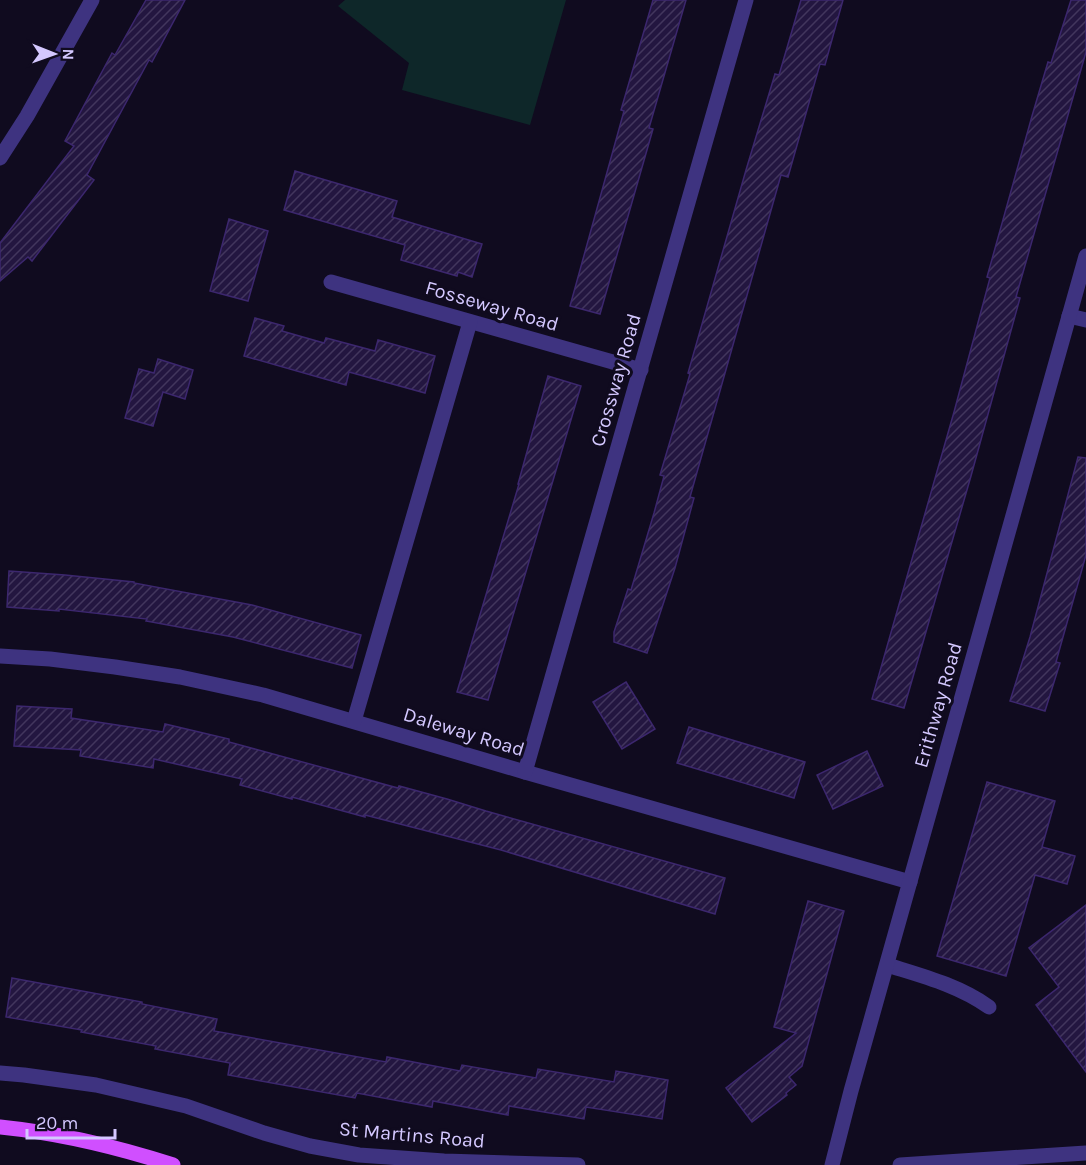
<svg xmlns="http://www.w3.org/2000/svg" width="1086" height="1165" font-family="Karla,sans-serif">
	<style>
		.park { fill: #0e2729 }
		.building { fill: url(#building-hatch); stroke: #3c276e; stroke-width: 1.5 }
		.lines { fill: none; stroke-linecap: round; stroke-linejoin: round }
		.minor { stroke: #3e3380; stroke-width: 15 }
		.major { stroke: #d04fff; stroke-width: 15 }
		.labels { text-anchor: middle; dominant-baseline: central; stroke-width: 6; stroke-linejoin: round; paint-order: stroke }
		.street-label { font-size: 20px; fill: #d4c8ff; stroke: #100b1f }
	</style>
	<defs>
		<pattern id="building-hatch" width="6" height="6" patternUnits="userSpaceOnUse" patternTransform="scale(1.5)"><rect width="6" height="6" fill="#231640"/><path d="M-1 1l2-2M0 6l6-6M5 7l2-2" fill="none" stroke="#42365d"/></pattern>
	</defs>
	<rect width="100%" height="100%" fill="#100b1f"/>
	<path class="park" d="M345,0H566L530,125L402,90L409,63L338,6Z"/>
	<g class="building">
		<path d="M146,0H185L152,62L149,60L87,175L94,180L32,261L28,257L0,281V243L74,146L65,141L112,53L115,55Z"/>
		<path d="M653,0H686L649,128L653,129L600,314L570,306L624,111L621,110Z"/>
		<path d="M801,0H843L825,65L820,64L788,177L781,175L690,497L694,498L675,568L647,653L614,642V632L628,589L631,590L654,513L664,476L660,475L690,374L688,373L746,170L775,74L779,75Z"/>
		<path d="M1071,0H1086V52L1016,297L1020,298L971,476L904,708L872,699L954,412L990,278L987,277L1032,116L1048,62L1051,63Z"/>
		<path d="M295,171L397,201L392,217L482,244L472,277L458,272L457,276L401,260L405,245L284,210Z"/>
		<path d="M229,219L268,231L248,301L210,291Z"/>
		<path d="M255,318L284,326L282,331L324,343L326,338L375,351L378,340L435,356L425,393L349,372L346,385L244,356Z"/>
		<path d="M158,359L193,370L185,399L163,392L153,426L125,418L139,369L154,373Z"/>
		<path d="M548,376L581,386L488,700L457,692L519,484H518Z"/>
		<path d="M1078,457L1086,458V555L1056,662L1060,663L1045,711L1010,701L1030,637Z"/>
		<path d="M9,571L65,575L134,582V583L252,605L361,635L352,668L233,637L146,621L147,619L59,609V611L7,607Z"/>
		<path d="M626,682L655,729L622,749L593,702Z"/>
		<path d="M17,706L72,709L71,718L163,732L165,724L229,739V742L398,788L399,786L447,799L486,811L725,878L715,914L501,850L365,815V817L292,797V799L240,785L242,779L154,759L153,768L80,756L81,750L14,746Z"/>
		<path d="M689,727L805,762L794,798L677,763Z"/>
		<path d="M867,751L883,786L833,809L817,775Z"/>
		<path d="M987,782L1055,801L1042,847L1075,856L1067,884L1035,875L1006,976L937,956Z"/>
		<path d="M808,901L844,911L802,1066L789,1077L796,1085L786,1093L787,1095L752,1122L726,1088L796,1033L774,1027Z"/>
		<path d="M1086,905V1072L1036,1005L1059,987L1029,948Z"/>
		<path d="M12,978L142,1002V1004L217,1019L214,1031L386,1062L387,1057L460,1071L462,1065L536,1078L538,1069L614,1082L616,1071L668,1080L662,1119L586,1107L584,1119L509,1106L508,1115L433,1101L432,1107L357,1093L355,1098L228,1075L230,1063L155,1049L156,1046L81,1032L82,1030L6,1017Z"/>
	</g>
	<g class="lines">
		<g class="minor">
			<path d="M0,158L27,116L92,0"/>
			<path d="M331,282L641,370"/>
			<path d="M1069,316L1086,320"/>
			<path d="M0,656L50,659L115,667L180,677L263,695L525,772L910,882"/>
			<path d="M354,721L470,322"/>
			<path d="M525,772L746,0"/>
			<path d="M887,965C922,976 958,985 989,1007"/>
			<path d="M0,1073L24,1075L96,1085L186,1106L264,1133L310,1146L359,1155L444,1161L578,1165"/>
			<path d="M832,1165L851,1091L1086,256"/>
			<path d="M900,1165L1086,1153"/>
		</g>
		<path class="major" d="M0,1127C59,1133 117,1147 173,1165"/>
	</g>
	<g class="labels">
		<g class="street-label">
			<text transform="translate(492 306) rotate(16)">Fosseway Road</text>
			<text transform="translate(616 380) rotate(-74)">Crossway Road</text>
			<text transform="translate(938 705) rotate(-74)">Erithway Road</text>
			<text transform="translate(464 732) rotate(17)">Daleway Road</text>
			<text transform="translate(412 1135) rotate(5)">St Martins Road</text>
		</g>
	</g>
	<g transform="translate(54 54) rotate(91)" stroke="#100b1f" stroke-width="4.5" paint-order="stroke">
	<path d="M0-4.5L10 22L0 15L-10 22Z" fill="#d4c8ff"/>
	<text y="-9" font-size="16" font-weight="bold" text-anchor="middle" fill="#d4c8ff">N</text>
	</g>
	<path d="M27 1129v9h88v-9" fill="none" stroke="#d4c8ff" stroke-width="3"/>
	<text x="36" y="1129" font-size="18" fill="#d4c8ff" stroke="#100b1f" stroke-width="4.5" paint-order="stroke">20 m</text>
</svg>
